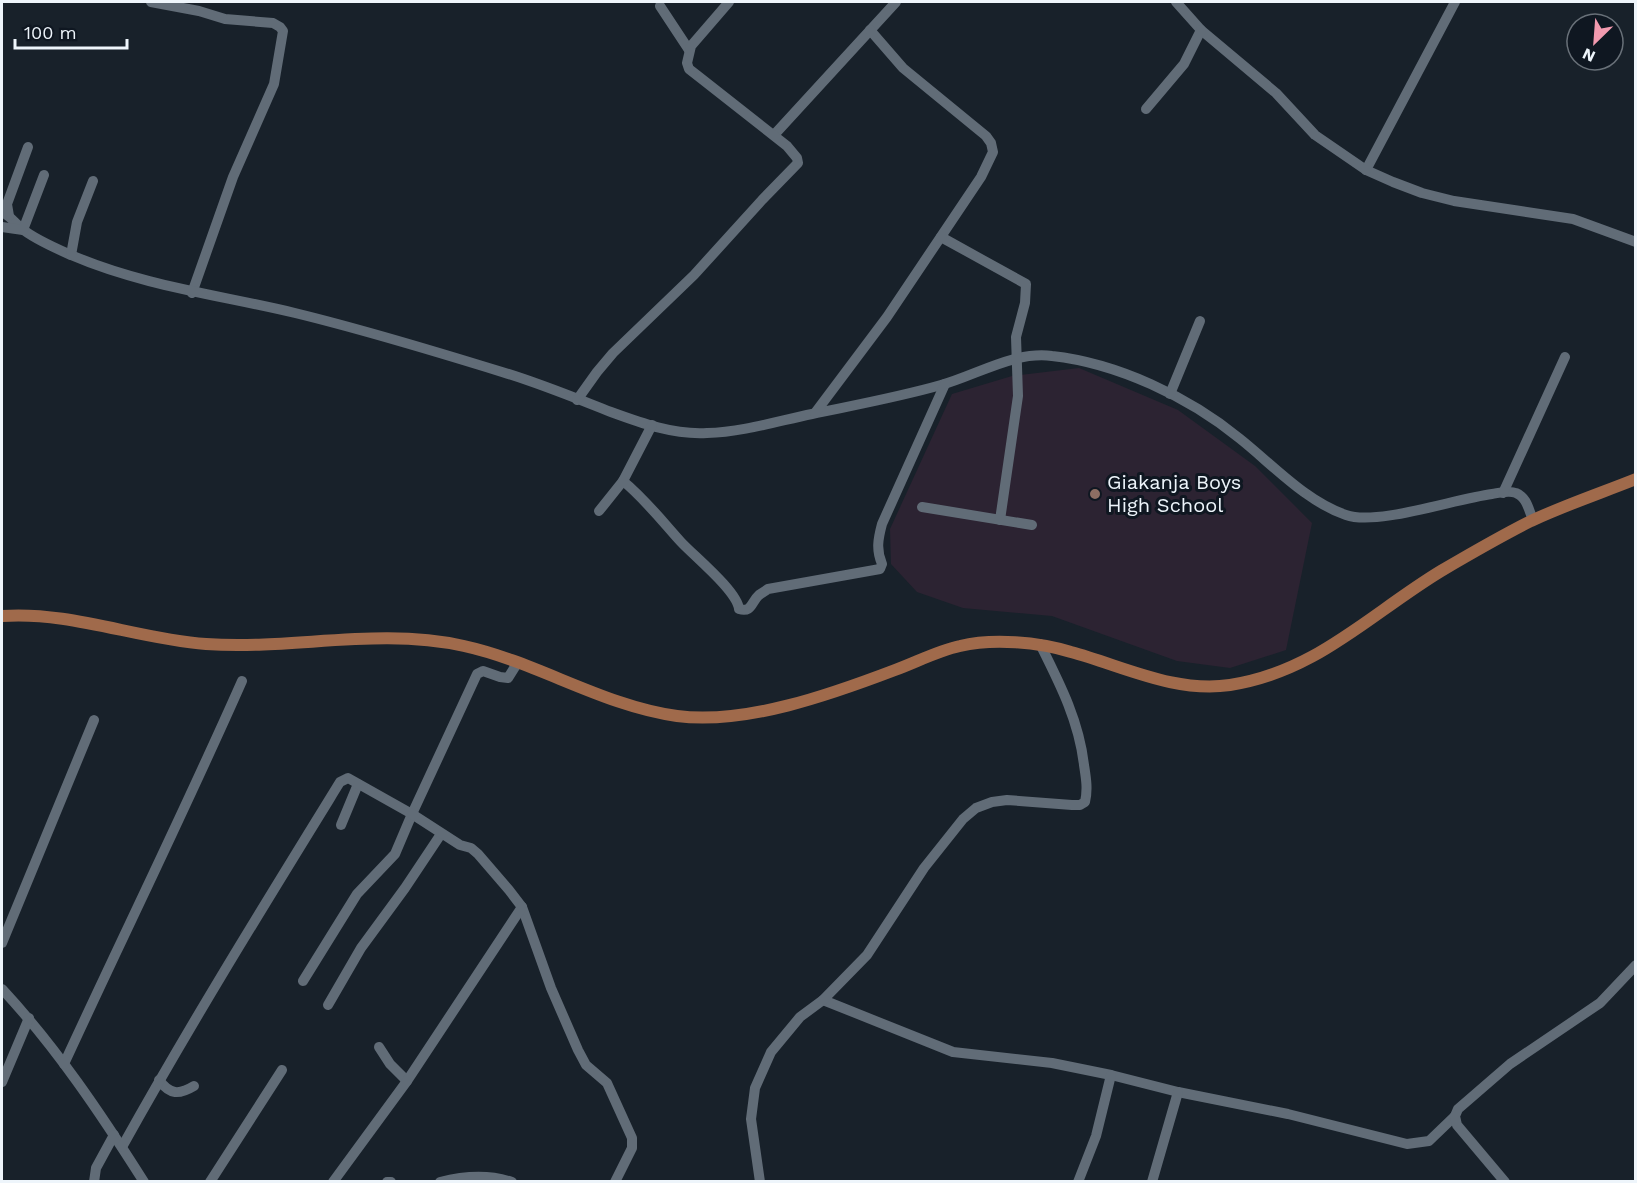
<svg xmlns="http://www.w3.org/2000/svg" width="1637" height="1183" font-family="'Work Sans',sans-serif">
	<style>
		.education { fill: #2c2332 }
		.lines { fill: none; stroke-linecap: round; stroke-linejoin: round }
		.minor { stroke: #616c77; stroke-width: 10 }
		.major { stroke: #a06a4b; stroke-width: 12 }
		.education-dot { fill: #8d6e63; stroke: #0f1721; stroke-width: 2 }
		.labels { text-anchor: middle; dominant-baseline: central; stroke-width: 6; stroke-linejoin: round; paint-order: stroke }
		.poi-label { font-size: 20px; fill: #eef5fb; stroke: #0f1721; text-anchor: start }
	</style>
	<rect width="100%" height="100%" fill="#18212a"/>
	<path class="education" d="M1079,368L1178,410L1255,466L1312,523L1286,650L1230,668L1177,661L1052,616L963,608L917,592L891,564L890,529L952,394L1012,376Z"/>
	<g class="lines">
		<g class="minor">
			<path d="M151,2L199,11L225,19L273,23L280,27L283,31L274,84L233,177L192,293"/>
			<path d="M1176,2L1201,30L1276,93L1315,135L1366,170L1393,182L1422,193L1454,201L1573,219L1636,242"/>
			<path d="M660,6L689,50"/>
			<path d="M1146,109L1184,64L1201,30"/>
			<path d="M774,135L896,2"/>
			<path d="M1366,170L1455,2"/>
			<path d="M2,212C10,216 14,222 21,228C34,239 55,248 71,255C143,286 220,295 295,313C365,330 434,351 502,372C539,383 575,398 611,412C641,423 674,435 707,433C742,432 778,421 812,414C855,405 899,397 941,385C977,375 1014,351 1052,356C1117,363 1189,397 1239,438C1272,464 1305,501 1346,515C1377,526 1454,499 1492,494C1499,493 1509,490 1516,493C1527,497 1529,511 1533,520"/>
			<path d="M9,216L7,204L28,147"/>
			<path d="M2,227L23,230L44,175"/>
			<path d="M941,237L1026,284L1025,303L1016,337L1018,396L1000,520"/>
			<path d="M71,255L77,222L93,181"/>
			<path d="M1170,394L1200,321"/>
			<path d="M577,400L597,372L613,353L694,275L762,200L798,163L797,158L787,146L698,76L689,69L687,63L691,46L729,2"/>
			<path d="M815,413L887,317L981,177L993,152L991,143L986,136L903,68L870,30"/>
			<path d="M623,481C645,499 662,521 681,542C695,557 737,591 739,609C752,613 751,602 759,595C762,593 765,591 768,589L880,569L882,564C876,550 878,539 882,524L945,384"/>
			<path d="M1503,493L1565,357"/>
			<path d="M922,507L1032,525"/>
			<path d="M599,511L623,481L652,425"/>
			<path d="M341,825L358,784"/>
			<path d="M2,943L94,720"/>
			<path d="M303,981L357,894L395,854L412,814L477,674L483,671L500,677L508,678L518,662"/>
			<path d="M2,989C56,1047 101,1114 144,1182"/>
			<path d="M823,1000L953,1052L1052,1063L1111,1075L1178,1092L1288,1114L1407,1144L1429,1141L1455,1116"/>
			<path d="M328,1005L361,948L405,888L441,834"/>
			<path d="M379,1047L390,1064L407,1081"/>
			<path d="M64,1064C123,936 185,810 242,681"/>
			<path d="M159,1080C170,1095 179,1095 194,1086"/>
			<path d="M2,1082L29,1018"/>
			<path d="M122,1147C191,1023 266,902 340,782L348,778L412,814L460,845L471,848L478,854L509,890L522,907L551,988L578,1050L586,1065L607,1083L632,1138V1148L615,1182"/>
			<path d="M94,1182L96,1168L114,1135"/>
			<path d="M210,1182L282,1070"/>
			<path d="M333,1182L407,1081L522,907"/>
			<path d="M387,1182H391"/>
			<path d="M440,1182C464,1176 488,1174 512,1182"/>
			<path d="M760,1182L751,1119L755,1088L771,1052L800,1017L823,1000L867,955L924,868L963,819L976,808L992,802L1007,800L1072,805H1080L1085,802C1088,789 1086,778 1084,765C1079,721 1060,684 1040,644"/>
			<path d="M1078,1182L1096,1136L1111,1075"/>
			<path d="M1152,1182L1178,1092"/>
			<path d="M1505,1182L1457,1125L1455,1116L1458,1109L1510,1064L1600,1003L1636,965"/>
		</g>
		<path class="major" d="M2,616C71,611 137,639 206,644C293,650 378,627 464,646C537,662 603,706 677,716C746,725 832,694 895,670C917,662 937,651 960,646C993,638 1038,642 1071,652C1123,666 1174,693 1230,685C1316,672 1370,614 1441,571C1470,554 1501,536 1531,521C1565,505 1601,493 1636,479"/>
	</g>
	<circle class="education-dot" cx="1095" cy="494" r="6"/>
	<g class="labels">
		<g class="poi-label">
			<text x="1107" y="482">Giakanja Boys<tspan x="1107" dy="23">High School</tspan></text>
		</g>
	</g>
	<rect width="1637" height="1183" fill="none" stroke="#eef5fb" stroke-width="6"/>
	<g transform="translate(1595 42) rotate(205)"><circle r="28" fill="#0f1721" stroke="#687078" stroke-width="1.5"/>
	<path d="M0-4.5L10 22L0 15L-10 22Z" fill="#f29aaf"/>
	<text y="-9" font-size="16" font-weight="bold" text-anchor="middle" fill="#eef5fb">N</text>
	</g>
	<path d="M15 39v9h112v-9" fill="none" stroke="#eef5fb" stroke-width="3"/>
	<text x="24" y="39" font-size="18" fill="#eef5fb" stroke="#0f1721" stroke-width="4.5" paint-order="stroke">100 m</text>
</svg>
